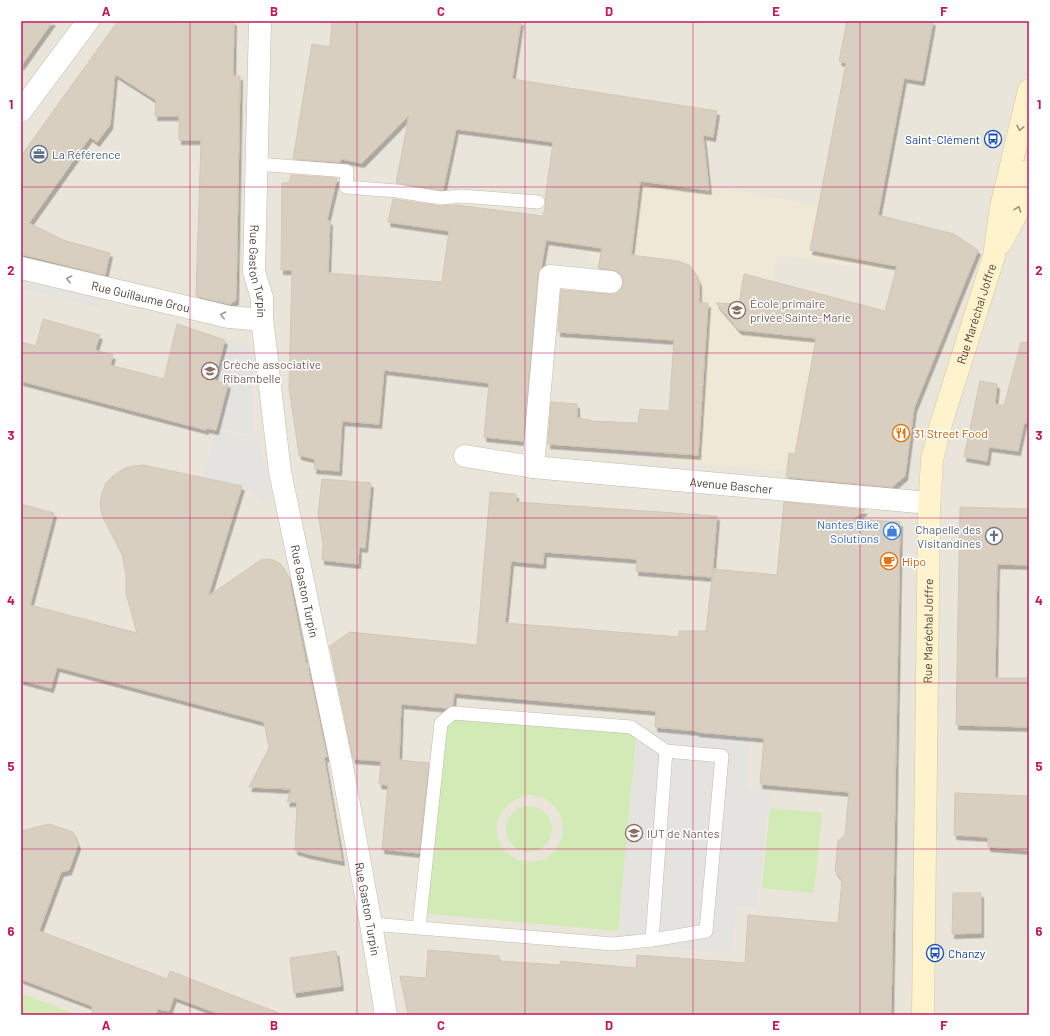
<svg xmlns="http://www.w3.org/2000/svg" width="1050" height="1036" font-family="Barlow,sans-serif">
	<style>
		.residential { fill: #eae5da }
		.education { fill: #efe8d6 }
		.green { fill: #d2eab5; fill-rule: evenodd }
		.parking { fill: #e5e3e0 }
		.building { fill: #d8cfc1; stroke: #d3c7b4; filter: url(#shadow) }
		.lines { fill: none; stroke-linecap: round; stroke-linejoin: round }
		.service-casing { stroke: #c2bbae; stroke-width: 14 }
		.minor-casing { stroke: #c2bbae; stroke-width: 23 }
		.secondary-casing { stroke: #d6c79b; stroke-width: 23 }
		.service { stroke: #fff; stroke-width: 13 }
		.minor { stroke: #fff; stroke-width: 22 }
		.secondary { stroke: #fff3cd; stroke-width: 22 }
		.oneway { stroke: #9c937c }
		.oneway2 { stroke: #9c9892 }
		.grid { fill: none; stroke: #c2185b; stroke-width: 1; stroke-opacity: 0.55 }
		.labels { text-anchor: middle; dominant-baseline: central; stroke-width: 3; stroke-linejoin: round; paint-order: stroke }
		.transit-label { font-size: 12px; fill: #164399; stroke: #fff; text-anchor: end }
		.service-label { font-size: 12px; fill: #4e5e75; stroke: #fff; text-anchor: start }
		.street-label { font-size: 12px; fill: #4b4439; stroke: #fff }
		.education-label { font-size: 12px; fill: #785e54; stroke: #fff; text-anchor: start }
		.food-label { font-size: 12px; fill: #c56008; stroke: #fff; text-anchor: start }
		.shop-label { font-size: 12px; fill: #366cbe; stroke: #fff; text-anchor: end }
		.worship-label { font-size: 12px; fill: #5b616d; stroke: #fff; text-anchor: end }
		.neatline { fill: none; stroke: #c2185b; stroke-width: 1.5 }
		.grid-label { font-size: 13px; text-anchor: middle; font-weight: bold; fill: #c2185b }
	</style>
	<defs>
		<filter id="shadow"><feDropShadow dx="2.5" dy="4.5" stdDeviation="0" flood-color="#0004"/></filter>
	</defs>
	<rect width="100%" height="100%" fill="#f6f3ec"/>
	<rect class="residential" x="21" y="21" width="1008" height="994"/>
	<path class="education" d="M586,162L894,220L884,271L777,255L767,308L831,314L792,472L665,461L678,289L599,264L588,262L593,226Z"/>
	<g class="green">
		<path d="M441,712L637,728L618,931L421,913ZM527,795C580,796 570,870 524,861C515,860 507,854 502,846C487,823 504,802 527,795Z"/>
		<circle cx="529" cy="829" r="23"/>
		<path d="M770,808L822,813L814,893L762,888Z"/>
		<path d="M21,993L77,1015H21Z"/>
	</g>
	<g class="parking">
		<path d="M21,278L102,298L100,308L21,288Z"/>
		<path d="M225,340L246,345L252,360L254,425L252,436L217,427L228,384L213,380Z"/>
		<path d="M216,430L258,439L272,497L262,501L242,486L202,478Z"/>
		<path d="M637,728L750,739L746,788L770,790L757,907L737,906L732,953L617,945Z"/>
	</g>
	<g class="building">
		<path d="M21,21H53L21,66Z"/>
		<path d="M118,21H234L233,76H240L236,300L230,304L196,296L201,140H179V116H155L156,100L115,74L110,125L97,142L90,137L29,223L63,240L110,253L105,275L21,254V156Z"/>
		<path d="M332,21H521L512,79L717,111L713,137L703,135L709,190L640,181L631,255L678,261L689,265L694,271L699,282V303H708L698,455L548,444L551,402L577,404V418L590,420V421L638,423L640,409L669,411L674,340L558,332L561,290L610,294H616L621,290L623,283L622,277L618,272L612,270L598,268L602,248L546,240L541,268L538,275L523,441L484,437L489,383L384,370L379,424L342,421L339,471L314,469L315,459L299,455L289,388L292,270H281L282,183H289L291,175L337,178L327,220L330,221L328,273L442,282L449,231L388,222L393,199L440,206L456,205L543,216L546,203L545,199L553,142L456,129L443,190H441L396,183L409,115L362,163L341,159L340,162L293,159L312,44L330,47Z"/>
		<path d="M847,21H933L922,81L904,78L878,215L954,234L978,250L914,408L905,476L892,487L786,477L789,453L795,454L816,338L739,330L716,303L739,304L744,274L885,311L897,266L810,250L846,63L839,61Z"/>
		<path d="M43,319L100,335L95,350L113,355L110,365L164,379L177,324L225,340L214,380L228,384L216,430L206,428V430L21,381V342L36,346Z"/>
		<path d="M1021,342L1029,343V424L1024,423L1018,451L989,447L987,461L964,457L980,381L997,384L995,404L1004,406Z"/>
		<path d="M144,465L242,486L208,596L261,560L267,559L274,560L281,564L289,578L306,664L307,663L327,757H324L342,861L308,854L295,850L297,802H287L291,789L249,787L269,748L264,722L57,667L51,688L21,680V504L54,513L30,605L137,633L126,594V576L122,554L102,515L100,505L102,493L106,483L113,476L123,469L132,466Z"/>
		<path d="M322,479L371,483L365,548L359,547L358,564L322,560L323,544L318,514Z"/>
		<path d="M490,492L516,494V502L717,516L712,577L636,571L637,559L544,552L543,564L511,561L505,623L679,637V631H706L713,569L777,575L784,502L865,510L853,519L900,522L891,1015H408L400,976L426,978L428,950L499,956V961L560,965V961L636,968L637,955L745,963L748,915L838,923L842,880L835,871L838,841L845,835L849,792L760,784L764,738L697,732V731L655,727L656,711L454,693L453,705L447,708L401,704L399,760L429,763L419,853L382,849L388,785L379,784L381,761L353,759L330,646L350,632L477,645Z"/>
		<path d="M960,507L1029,509V565L997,564L995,678H1029V727L956,725Z"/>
		<path d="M955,793L1029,796V850L988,847V837L954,835Z"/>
		<path d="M49,824L73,832L78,845L69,870L61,872L39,931L167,979L170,971L279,1013V1015H222L174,997L169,1011L158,1009L155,1015H92V1006L21,979V831Z"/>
		<path d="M953,893H981V933L952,934Z"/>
		<path d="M336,951L341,986L294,993L290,958Z"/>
	</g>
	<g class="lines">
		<g class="service-casing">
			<g id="service">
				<path d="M257,164L347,171L346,187L397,191L441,198L461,196L538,202"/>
				<path d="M371,924L613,944L652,940L706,931L722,756L666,751L631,727L453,713L441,723L419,927"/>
				<path d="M652,940L666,751"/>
			</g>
		</g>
		<g class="minor-casing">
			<g id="minor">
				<path id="s1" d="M260,21L254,272L262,298V318L280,472L342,766L371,924L386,1015"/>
				<path d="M21,111L88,21"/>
				<path id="s2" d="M21,268L229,317L252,319L262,318"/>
				<path id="s3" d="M465,456L533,467L929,503"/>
				<path d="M533,467L550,276L611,282"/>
			</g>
		</g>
		<g class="secondary-casing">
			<g id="secondary">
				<path d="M1001,243L1018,211L1029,171"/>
				<path id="s4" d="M923,1015L929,511L932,460L941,424L994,256L1001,207L1029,90"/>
			</g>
		</g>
		<use href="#service" class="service"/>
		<use href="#minor" class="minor"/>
		<use href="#secondary" class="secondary"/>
	</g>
	<defs><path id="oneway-chevron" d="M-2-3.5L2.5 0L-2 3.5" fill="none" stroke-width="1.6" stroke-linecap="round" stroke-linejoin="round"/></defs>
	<g class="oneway">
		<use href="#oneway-chevron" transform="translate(1020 128) rotate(104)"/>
		<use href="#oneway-chevron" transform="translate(1018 209) rotate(-70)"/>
	</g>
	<g class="oneway2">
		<use href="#oneway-chevron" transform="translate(69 279) rotate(-167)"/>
		<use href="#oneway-chevron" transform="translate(223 315) rotate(-167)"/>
	</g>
	<path class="grid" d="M190,21V1015M357,21V1015M525,21V1015M693,21V1015M860,21V1015M21,187H1029M21,353H1029M21,518H1029M21,683H1029M21,849H1029"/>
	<defs>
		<g id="bus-ring" transform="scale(0.9)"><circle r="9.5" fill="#fff" stroke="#1a4fb4" stroke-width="1.5"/><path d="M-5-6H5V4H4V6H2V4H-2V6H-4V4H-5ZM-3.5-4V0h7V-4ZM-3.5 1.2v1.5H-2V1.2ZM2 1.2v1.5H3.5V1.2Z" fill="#1a4fb4"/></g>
		<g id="office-ring" transform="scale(0.9)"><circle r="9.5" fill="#fff" stroke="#5c6f8a" stroke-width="1.5"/><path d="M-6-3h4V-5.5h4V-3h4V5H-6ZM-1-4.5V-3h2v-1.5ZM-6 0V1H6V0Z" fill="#5c6f8a"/></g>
		<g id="school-ring" transform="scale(0.9)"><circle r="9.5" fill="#fff" stroke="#8d6e63" stroke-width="1.5"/><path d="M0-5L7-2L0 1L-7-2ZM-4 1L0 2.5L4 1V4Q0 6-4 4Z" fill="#8d6e63"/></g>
		<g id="restaurant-ring" transform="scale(0.9)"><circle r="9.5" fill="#fff" stroke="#e8710a" stroke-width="1.5"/><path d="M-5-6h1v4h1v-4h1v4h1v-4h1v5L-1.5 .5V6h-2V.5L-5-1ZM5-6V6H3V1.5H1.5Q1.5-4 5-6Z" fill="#e8710a"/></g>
		<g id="shop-ring" transform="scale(0.9)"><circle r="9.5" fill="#fff" stroke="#3f7fe0" stroke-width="1.5"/><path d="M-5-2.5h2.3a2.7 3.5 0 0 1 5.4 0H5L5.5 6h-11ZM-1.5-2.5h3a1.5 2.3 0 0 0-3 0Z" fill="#3f7fe0"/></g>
		<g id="church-ring" transform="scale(0.9)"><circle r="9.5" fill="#fff" stroke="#6b7280" stroke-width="1.5"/><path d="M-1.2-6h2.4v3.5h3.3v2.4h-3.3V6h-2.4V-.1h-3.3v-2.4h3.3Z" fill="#6b7280"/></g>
		<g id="cafe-ring" transform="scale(0.9)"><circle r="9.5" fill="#fff" stroke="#e8710a" stroke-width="1.5"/><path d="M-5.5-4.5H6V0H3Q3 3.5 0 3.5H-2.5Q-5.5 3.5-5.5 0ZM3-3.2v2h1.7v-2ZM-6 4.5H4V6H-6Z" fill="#e8710a"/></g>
		<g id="university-ring" transform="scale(0.9)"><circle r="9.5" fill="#fff" stroke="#8d6e63" stroke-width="1.5"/><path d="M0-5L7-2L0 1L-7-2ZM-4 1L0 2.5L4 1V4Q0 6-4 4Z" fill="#8d6e63"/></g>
	</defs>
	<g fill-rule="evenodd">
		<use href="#bus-ring" x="993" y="139"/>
		<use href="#office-ring" x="39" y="154"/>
		<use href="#school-ring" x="737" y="310"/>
		<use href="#school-ring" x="210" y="371"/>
		<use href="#restaurant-ring" x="901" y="433"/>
		<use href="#shop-ring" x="892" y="531"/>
		<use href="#church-ring" x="994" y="536"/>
		<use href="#cafe-ring" x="889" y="561"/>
		<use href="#university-ring" x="634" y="833"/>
		<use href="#bus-ring" x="935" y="953"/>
	</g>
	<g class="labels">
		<g class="transit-label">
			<text x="980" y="139">Saint-Clément</text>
			<text x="948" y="953" text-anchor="start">Chanzy</text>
		</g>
		<g class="service-label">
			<text x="52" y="154">La Référence</text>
		</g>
		<g class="street-label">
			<text stroke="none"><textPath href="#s1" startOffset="251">Rue Gaston Turpin</textPath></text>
			<text stroke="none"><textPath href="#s2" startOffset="123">Rue Guillaume Grou</textPath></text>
			<text stroke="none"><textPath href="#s4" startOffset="708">Rue Maréchal Joffre</textPath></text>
			<text stroke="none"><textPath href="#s3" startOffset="268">Avenue Bascher</textPath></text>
			<text stroke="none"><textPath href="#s1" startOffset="575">Rue Gaston Turpin</textPath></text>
			<text stroke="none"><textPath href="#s4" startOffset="384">Rue Maréchal Joffre</textPath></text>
			<text stroke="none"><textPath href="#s1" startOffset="899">Rue Gaston Turpin</textPath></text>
		</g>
		<g class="education-label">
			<text x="750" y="303">École primaire<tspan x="750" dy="14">privée Sainte-Marie</tspan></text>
			<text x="223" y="364">Crèche associative<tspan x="223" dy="14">Ribambelle</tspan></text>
			<text x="647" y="833">IUT de Nantes</text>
		</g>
		<g class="food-label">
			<text x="914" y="433">31 Street Food</text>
			<text x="902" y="561">Hipo</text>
		</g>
		<g class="shop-label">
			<text x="879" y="524">Nantes Bike<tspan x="879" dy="14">Solutions</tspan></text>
		</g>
		<g class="worship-label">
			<text x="981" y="529">Chapelle des<tspan x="981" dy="14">Visitandines</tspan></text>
		</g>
	</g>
	<rect width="1050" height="1036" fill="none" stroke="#ffffff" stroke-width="44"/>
	<rect x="22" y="22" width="1006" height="992" class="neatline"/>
	<g class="grid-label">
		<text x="106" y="16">A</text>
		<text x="274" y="16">B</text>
		<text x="441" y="16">C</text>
		<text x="609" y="16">D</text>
		<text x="776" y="16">E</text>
		<text x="944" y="16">F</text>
		<text x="11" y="109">1</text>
		<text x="1039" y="109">1</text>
		<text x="11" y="275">2</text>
		<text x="1039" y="275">2</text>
		<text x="11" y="440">3</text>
		<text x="1039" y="440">3</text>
		<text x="11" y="605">4</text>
		<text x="1039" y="605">4</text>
		<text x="11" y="771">5</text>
		<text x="1039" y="771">5</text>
		<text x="11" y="936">6</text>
		<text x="1039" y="936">6</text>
		<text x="106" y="1030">A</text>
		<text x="274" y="1030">B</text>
		<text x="441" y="1030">C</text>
		<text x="609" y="1030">D</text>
		<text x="776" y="1030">E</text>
		<text x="944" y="1030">F</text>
	</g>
</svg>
